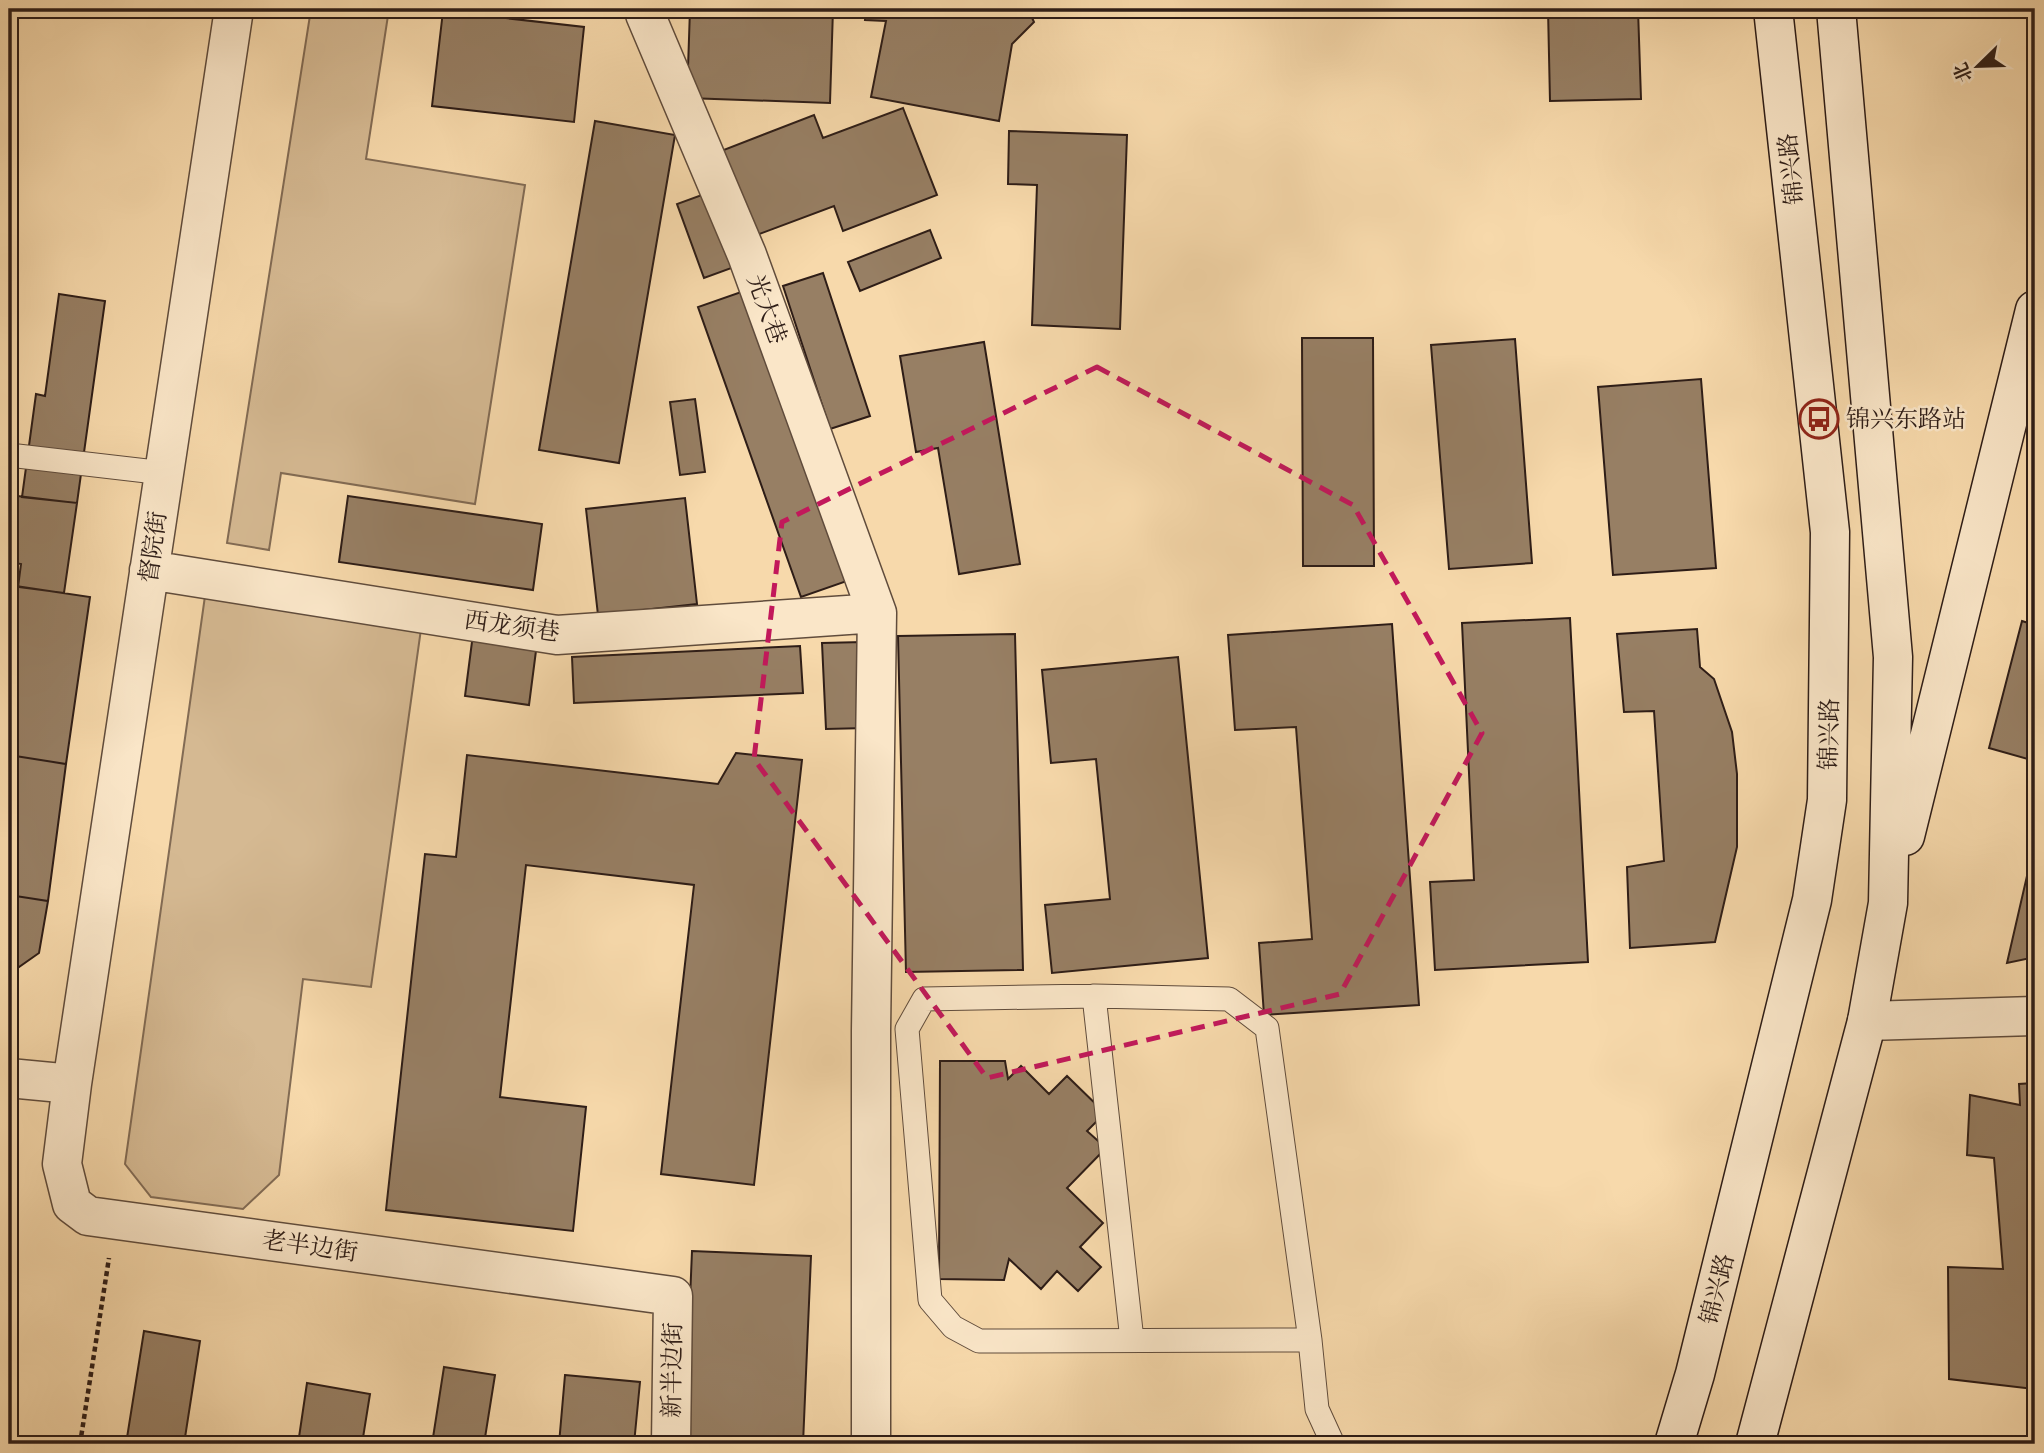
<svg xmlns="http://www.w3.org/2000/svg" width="2044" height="1453" font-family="'Gentium Book Plus','Noto Serif SC',serif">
<rect width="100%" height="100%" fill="#f7d9ab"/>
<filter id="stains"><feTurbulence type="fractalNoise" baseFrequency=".00286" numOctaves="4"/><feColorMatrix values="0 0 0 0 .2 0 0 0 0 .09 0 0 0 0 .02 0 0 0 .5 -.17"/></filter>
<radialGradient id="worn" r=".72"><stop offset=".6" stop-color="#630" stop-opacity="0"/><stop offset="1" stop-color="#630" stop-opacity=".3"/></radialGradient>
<path fill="#d5b992" stroke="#826b54" stroke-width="2" d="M 311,9 L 389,9 L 366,159 L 525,185 L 475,504 L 281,473 L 269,550 L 227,543 Z
M 205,596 L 421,629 L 371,987 L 303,979 L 279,1175 L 243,1209 L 151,1197 L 125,1164 Z"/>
<path fill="#977f64" stroke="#2e1d17" stroke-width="2" d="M 690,9 L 833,9 L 830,103 L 687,98 Z
M 866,9 L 1028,9 L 1034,22 L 1012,44 L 999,121 L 871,97 L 886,21 L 865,20 Z
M 1428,9 L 1467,9 L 1467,14 Z
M 1548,9 L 1638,9 L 1641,99 L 1550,101 Z
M 443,11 L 584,27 L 574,122 L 432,106 Z
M 903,108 L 937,195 L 843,231 L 834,206 L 754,236 L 721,151 L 814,115 L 823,138 Z
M 595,121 L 675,135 L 619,463 L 539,450 Z
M 1009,131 L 1127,135 L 1120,329 L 1032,325 L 1037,185 L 1008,184 Z
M 710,192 L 737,266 L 704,278 L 677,204 Z
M 930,230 L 941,258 L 860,291 L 848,262 Z
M 823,273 L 870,416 L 830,429 L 783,286 Z
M 744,291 L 847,581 L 801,597 L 698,307 Z
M 59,294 L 105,301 L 77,503 L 22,497 L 36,394 L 45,396 Z
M 1302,338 L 1373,338 L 1374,566 L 1303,566 Z
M 1515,339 L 1532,563 L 1449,569 L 1431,345 Z
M 984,342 L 1020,564 L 959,574 L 938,448 L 916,452 L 900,356 Z
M 1701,379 L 1716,568 L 1613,575 L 1598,387 Z
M 695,399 L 705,472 L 680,475 L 670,402 Z
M 9,495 L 77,503 L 64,593 L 18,587 L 21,564 L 9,562 Z
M 348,496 L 542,524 L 533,590 L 339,562 Z
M 685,498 L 697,604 L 598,615 L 586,509 Z
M 9,585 L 90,597 L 66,764 L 9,755 Z
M 1570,618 L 1588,962 L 1435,970 L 1430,882 L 1474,880 L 1462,623 Z
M 2022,621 L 2035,625 L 2035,761 L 1989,748 Z
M 1392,624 L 1419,1005 L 1264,1015 L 1259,943 L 1312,939 L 1296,727 L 1235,730 L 1228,635 Z
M 1697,629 L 1700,667 L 1714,679 L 1732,732 L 1737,774 L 1737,847 L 1715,942 L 1630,948 L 1627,867 L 1664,861 L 1654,711 L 1624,712 L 1617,634 Z
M 473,634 L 537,643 L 529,705 L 465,696 Z
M 1015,634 L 1023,970 L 906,972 L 898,636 Z
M 863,642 L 867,728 L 826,729 L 822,643 Z
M 800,646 L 803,693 L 574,703 L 572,657 Z
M 1178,657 L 1208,958 L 1052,973 L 1045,905 L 1110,899 L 1096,759 L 1051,763 L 1042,670 Z
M 736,753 L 802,760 L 754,1185 L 661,1174 L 694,885 L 526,865 L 500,1097 L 586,1107 L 573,1231 L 386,1210 L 425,854 L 456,857 L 467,755 L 718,784 Z
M 9,755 L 66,764 L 48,901 L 9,895 Z
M 2035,841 L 2035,957 L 2007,963 Z
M 9,895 L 48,901 L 39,953 L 9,974 Z
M 940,1061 L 1005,1061 L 1008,1079 L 1021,1066 L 1049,1094 L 1067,1076 L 1105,1113 L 1087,1131 L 1106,1148 L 1067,1188 L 1103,1223 L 1080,1247 L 1101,1267 L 1078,1291 L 1057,1271 L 1041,1289 L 1009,1259 L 1004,1280 L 939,1279 Z
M 2035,1083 L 2035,1389 L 1949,1379 L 1948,1267 L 2003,1269 L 1994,1158 L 1967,1155 L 1970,1095 L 2020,1105 L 2019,1084 Z
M 692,1251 L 811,1256 L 803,1444 L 684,1444 Z
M 144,1331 L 200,1341 L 184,1444 L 126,1444 Z
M 444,1367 L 495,1375 L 484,1444 L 432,1444 Z
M 565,1375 L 640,1382 L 634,1444 L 559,1444 Z
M 307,1383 L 370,1394 L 362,1444 L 298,1444 Z
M 971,1437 L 972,1444 L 886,1444 L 886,1442 Z"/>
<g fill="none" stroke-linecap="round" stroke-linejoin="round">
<g stroke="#604c3c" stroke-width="25">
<path id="service" d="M 9,455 L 164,473
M 1094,996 L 1132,1340
M 1310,1340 L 979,1341 L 953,1327 L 930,1300 L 907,1029 L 924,999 L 1094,996 L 1229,999 L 1267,1028 L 1310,1340 L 1317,1409 L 1333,1444"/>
</g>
<g stroke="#604c3c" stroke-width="41">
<path id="minor" d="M 234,9 L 72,1084 L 62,1164 L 72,1204 L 88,1216 L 673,1296 L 671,1444
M 645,9 L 645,14 L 747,255 L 877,613 L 871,1031 L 871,1444
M 149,570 L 557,635 L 877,613
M 1867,1021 L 2035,1016
M 9,1078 L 72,1084"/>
</g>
<g stroke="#2e1d17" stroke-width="41">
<path id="secondary" d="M 1905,836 L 2035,310
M 1674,1444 L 1695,1374 L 1812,900 L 1827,800 L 1830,532 L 1773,9
M 1755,1444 L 1867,1021 L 1888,903 L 1893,657 L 1836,9"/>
</g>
<path stroke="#2e1d17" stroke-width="4.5" stroke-dasharray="5 3.5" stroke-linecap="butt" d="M 80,1444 L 109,1258"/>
<use href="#service" stroke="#fae6c8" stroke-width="23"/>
<use href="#minor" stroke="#fae6c8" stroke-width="38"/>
<use href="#secondary" stroke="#fae6c8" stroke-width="38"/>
</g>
<path fill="none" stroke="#c2185b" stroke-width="5" stroke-dasharray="14 9" stroke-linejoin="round" d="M 1097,367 L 1353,505 L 1482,733 L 1340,994 L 987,1078 L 754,759 L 782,522 Z"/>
<defs>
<g id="bus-ring" transform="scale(2.0125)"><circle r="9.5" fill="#fae6c8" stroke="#8f2418" stroke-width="1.5"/><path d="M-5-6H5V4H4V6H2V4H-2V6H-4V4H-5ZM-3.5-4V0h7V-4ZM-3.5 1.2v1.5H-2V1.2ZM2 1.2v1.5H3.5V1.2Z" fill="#8f2418"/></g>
</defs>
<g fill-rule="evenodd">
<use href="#bus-ring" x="1819" y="419"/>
</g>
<g text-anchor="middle" stroke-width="5" stroke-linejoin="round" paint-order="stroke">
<g font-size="24" fill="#2e1d17" stroke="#fae6c8">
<text transform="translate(1791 169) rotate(-96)" y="8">锦兴路</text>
<text transform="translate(767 309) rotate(70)" y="8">光大巷</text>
<text transform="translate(153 547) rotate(-82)" y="8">督院街</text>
<text transform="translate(512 626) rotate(8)" y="8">西龙须巷</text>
<text transform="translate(1829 734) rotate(-89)" y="8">锦兴路</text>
<text transform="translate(310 1246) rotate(8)" y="8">老半边街</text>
<text transform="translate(1717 1289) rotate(-76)" y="8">锦兴路</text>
<text transform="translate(672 1370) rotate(-89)" y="8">新半边街</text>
</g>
<g font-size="24" fill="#2e1d17" stroke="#fae6c8" text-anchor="start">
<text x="1846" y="427">锦兴东路站</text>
</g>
</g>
<rect width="2044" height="1453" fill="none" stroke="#f7d9ab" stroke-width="35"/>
<rect x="10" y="10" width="2023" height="1432" fill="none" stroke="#2e1d17" stroke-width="3.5"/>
<rect x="18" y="18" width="2009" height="1418" fill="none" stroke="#2e1d17" stroke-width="2"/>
<g transform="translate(1978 66) rotate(247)" stroke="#fae6c8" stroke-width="5" paint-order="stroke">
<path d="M0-5L12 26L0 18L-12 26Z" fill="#2e1d17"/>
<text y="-10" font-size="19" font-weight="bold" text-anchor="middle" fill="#2e1d17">北</text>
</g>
<rect width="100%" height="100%" filter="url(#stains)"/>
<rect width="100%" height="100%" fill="url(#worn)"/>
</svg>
